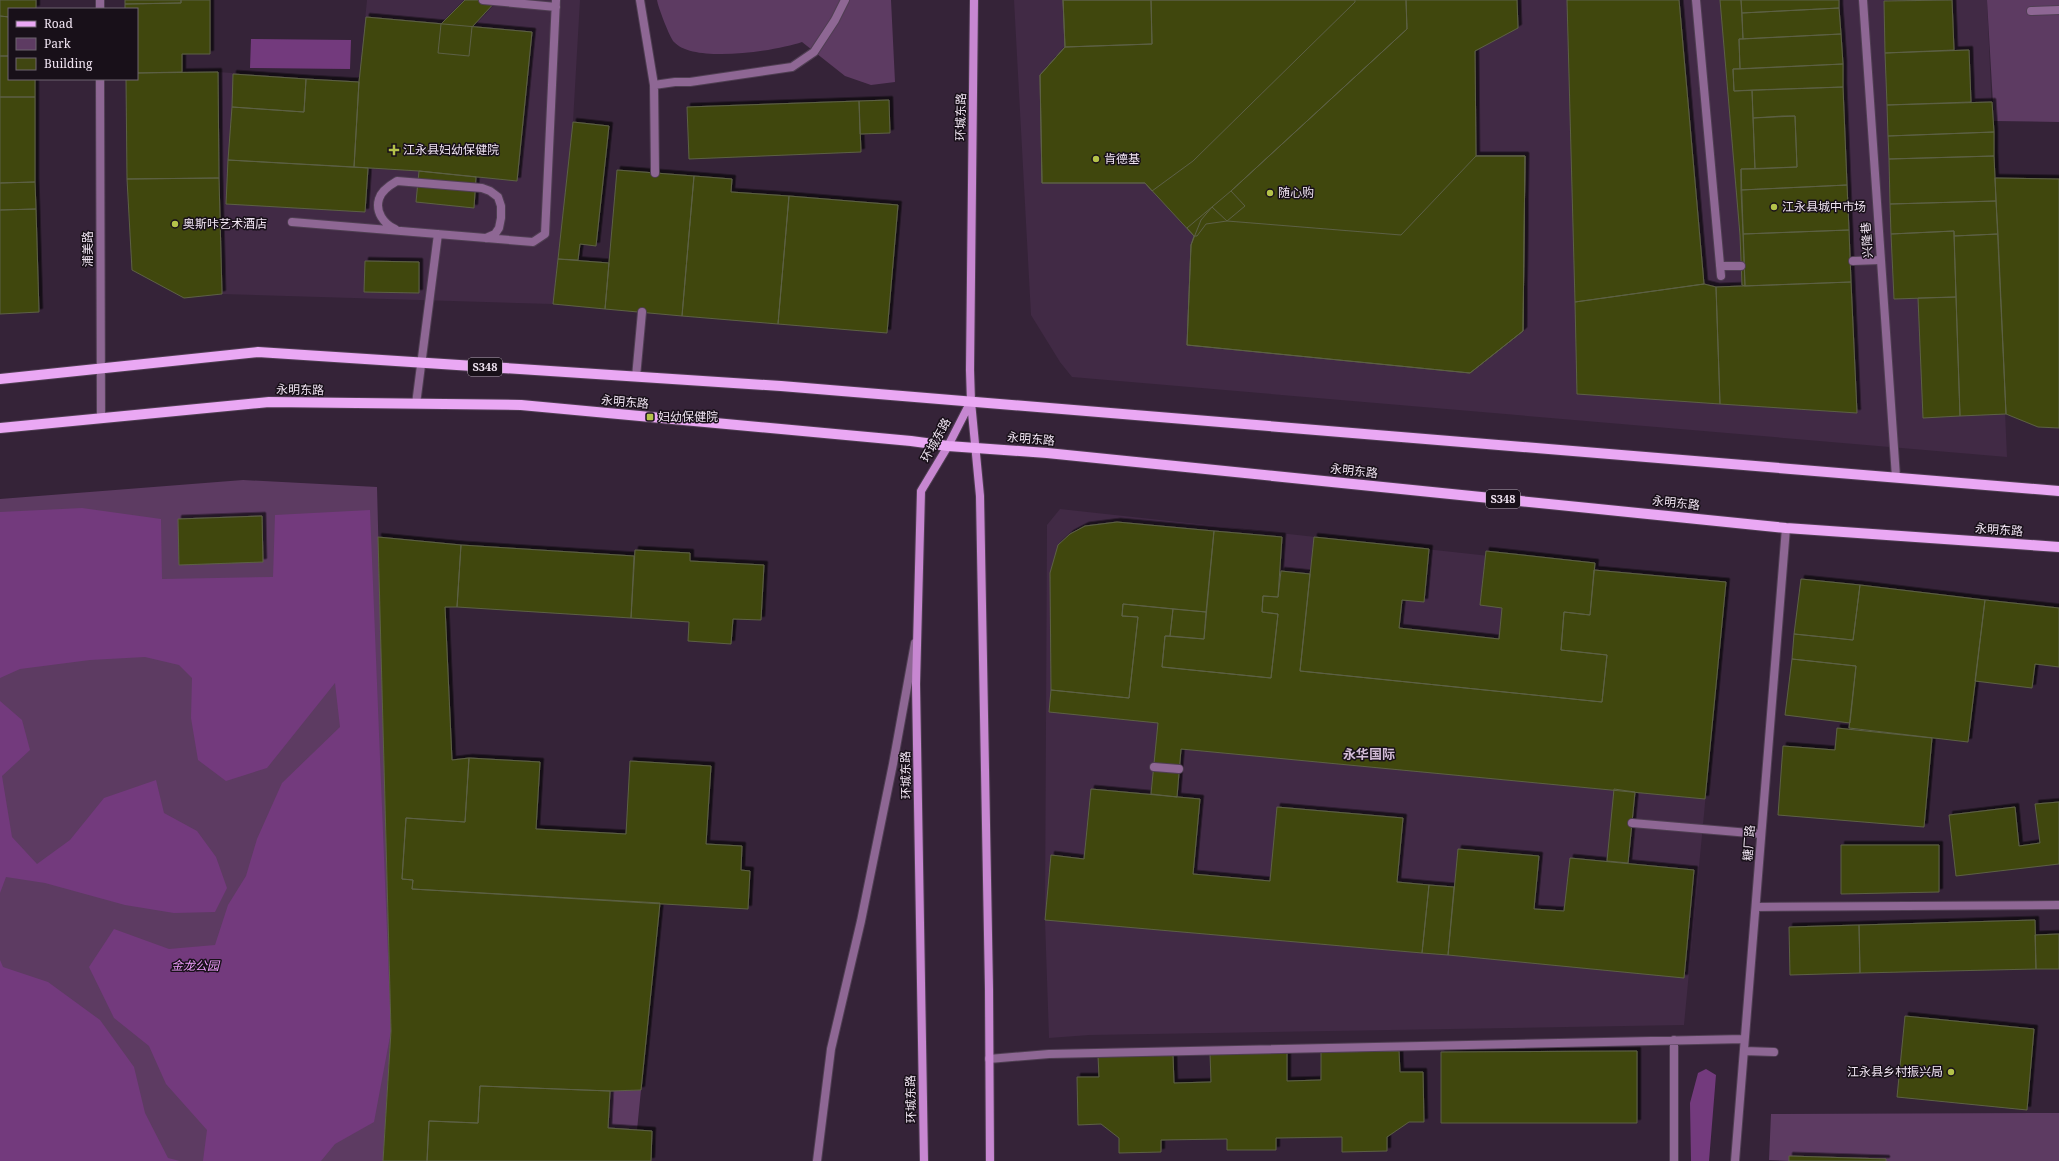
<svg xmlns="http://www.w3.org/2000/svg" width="2059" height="1161" font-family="'Noto Serif','Noto Sans SC',serif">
<defs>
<filter id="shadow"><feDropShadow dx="3.5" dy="-3.5" stdDeviation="0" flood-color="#0009"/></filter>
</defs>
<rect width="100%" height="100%" fill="#352338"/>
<path fill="#412a45" d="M 367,0 L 580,0 L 573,122 L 553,304 L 222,294 L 218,72 L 359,82 Z
M 1014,0 L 1987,0 L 2007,457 L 1072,377 L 1060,362 L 1031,315 Z
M 1060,509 L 1726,582 L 1684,1025 L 1089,1035 L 1049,1038 L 1045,920 L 1047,525 Z"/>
<path fill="#5d3b62" d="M 657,0 L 891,0 L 895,82 L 871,85 L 845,76 L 802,42 C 776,51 694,64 674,42 C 670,38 658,7 657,0 Z
M 1987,0 L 2059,0 L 2059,122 L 1994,121 Z
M 243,480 L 377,487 L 391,1031 L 383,1161 L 0,1161 L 0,499 Z
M 641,1090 L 637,1130 L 608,1128 L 610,1091 Z
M 2059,1113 L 2059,1161 L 1886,1161 L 1886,1159 L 1789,1156 L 1789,1161 L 1769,1160 L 1771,1114 Z"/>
<path fill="#733a7d" d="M 251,39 L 351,40 L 350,69 L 250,68 Z
M 82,508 L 161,519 L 162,579 L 273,577 L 275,515 L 370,510 L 391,1031 L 374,1122 L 335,1144 L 321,1161 L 203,1161 L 207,1130 L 166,1084 L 149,1046 L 114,1018 L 89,967 L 114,929 L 169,949 L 215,945 L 228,905 L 246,876 L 257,839 L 282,783 L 340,727 L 335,683 L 267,768 L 226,781 L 198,760 L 191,718 L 192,678 L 179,665 L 145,657 L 90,660 L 20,669 L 0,678 L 0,512 Z
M 0,701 L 22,720 L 30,750 L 2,776 L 12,837 L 37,864 L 70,840 L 104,798 L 156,780 L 164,813 L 197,831 L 216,857 L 227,888 L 215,912 L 174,913 L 125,905 L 45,883 L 6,877 L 0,893 Z
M 0,960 L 3,967 L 48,982 L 100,1020 L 134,1067 L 145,1113 L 168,1158 L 180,1161 L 0,1161 Z
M 1706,1069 L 1716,1075 L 1709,1161 L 1691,1161 L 1690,1103 L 1698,1073 Z"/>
<path fill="#404611" stroke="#5d6144" filter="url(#shadow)" d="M 0,0 L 36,0 L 36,9 L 9,9 L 9,17 L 0,16 Z
M 125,0 L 181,0 L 181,3 L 125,4 Z
M 181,0 L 210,0 L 210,54 L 182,54 L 182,72 L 137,73 L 137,9 L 125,9 L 125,4 L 181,3 Z
M 465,0 L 497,0 L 472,27 L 469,56 L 438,53 L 441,24 Z
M 1063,0 L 1355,0 L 1355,2 L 1193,161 L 1152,191 L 1145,183 L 1042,183 L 1040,75 L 1065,47 Z
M 1063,0 L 1151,0 L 1152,44 L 1065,47 Z
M 1151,0 L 1406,0 L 1407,29 L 1231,191 L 1245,206 L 1227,221 L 1206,224 L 1197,236 L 1194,236 L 1145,183 L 1042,183 L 1040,75 L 1065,47 L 1152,44 Z
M 1406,0 L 1517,0 L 1518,28 L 1475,51 L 1476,156 L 1525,156 L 1523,331 L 1470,373 L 1187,345 L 1191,245 L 1194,236 L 1187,228 L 1231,191 L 1407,29 Z
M 1567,0 L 1679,0 L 1704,284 L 1575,302 Z
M 1720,0 L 1741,0 L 1743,39 L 1739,39 L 1740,69 L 1733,69 L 1734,91 L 1752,90 L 1755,169 L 1741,169 L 1745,286 L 1742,285 L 1740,235 Z
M 1741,0 L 1839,0 L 1839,8 L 1742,13 Z
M 1952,0 L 1954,50 L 1885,53 L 1884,1 Z
M 1839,8 L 1841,34 L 1743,39 L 1742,13 Z
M 0,16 L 9,17 L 9,56 L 0,56 Z
M 366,17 L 532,32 L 517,181 L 419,171 L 354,167 L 359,82 Z
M 1841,34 L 1843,64 L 1740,69 L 1739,39 Z
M 1969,50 L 1971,102 L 1887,105 L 1885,53 Z
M 0,56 L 9,56 L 9,79 L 35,79 L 35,97 L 0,97 Z
M 1843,64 L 1843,87 L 1734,91 L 1733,69 Z
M 218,72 L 219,178 L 127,179 L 126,79 L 137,79 L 137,73 Z
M 233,74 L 306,79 L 304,112 L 232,107 Z
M 306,79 L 359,82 L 354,167 L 228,160 L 232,107 L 304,112 Z
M 1843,87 L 1847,185 L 1741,190 L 1741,169 L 1797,167 L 1795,116 L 1753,118 L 1752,90 Z
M 0,97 L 35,97 L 35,182 L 0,183 Z
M 889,100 L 890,133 L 860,134 L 859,101 Z
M 859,101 L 861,152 L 689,159 L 687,107 Z
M 1992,102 L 1994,132 L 1888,136 L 1887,105 Z
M 1783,116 L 1795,116 L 1797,167 L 1755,169 L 1753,118 Z
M 573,122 L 609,126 L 596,246 L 580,244 L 578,260 L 558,259 Z
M 1994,132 L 1994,156 L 1889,159 L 1888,136 Z
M 1476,156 L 1525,156 L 1523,331 L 1470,373 L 1187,345 L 1191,245 L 1201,220 L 1212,207 L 1227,221 L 1401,235 Z
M 1994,156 L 1996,201 L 1890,204 L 1889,159 Z
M 228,160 L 368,168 L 365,212 L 226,204 Z
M 617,170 L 694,176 L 682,316 L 605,309 Z
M 419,171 L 476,177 L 474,208 L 416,202 Z
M 694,176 L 732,179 L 731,192 L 789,196 L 778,324 L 682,316 Z
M 219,178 L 222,294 L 184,298 L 132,270 L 127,179 Z
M 1995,178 L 2059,179 L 2059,428 L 2038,427 L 2006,414 Z
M 35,182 L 36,209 L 0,210 L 0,183 Z
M 1847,185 L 1849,230 L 1743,234 L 1741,190 Z
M 789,196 L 898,205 L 887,333 L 778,324 Z
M 1996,201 L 1998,234 L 1954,236 L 1954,231 L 1891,234 L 1890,204 Z
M 36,209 L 39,312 L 0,314 L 0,210 Z
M 1849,230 L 1851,282 L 1745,286 L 1743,234 Z
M 1954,231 L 1956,297 L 1894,299 L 1891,234 Z
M 1998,234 L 2006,414 L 1960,416 L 1954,236 Z
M 558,259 L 609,263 L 605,309 L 553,304 Z
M 365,261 L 419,262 L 419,293 L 364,292 Z
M 1851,282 L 1857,413 L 1720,404 L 1716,287 Z
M 1704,284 L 1716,287 L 1720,404 L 1577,394 L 1575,302 Z
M 1956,297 L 1960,416 L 1923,418 L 1918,298 Z
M 262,516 L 263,562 L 179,565 L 178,519 Z
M 1117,522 L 1214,531 L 1206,612 L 1123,604 L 1122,616 L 1138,617 L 1129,698 L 1051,690 L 1050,573 L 1058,545 L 1070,534 L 1085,526 Z
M 1214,531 L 1282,537 L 1278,597 L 1263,596 L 1262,612 L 1278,614 L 1271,678 L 1162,667 L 1165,636 L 1204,639 Z
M 378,537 L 461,545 L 457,607 L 445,607 L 452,760 L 469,758 L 465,822 L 406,818 L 402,879 L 413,880 L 412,889 L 660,903 L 641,1090 L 610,1091 L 480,1086 L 478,1123 L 429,1121 L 427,1161 L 383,1161 L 391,1031 Z
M 1314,537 L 1429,549 L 1424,602 L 1402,600 L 1399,628 L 1499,639 L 1502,608 L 1480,605 L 1486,551 L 1595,563 L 1590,615 L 1564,612 L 1561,650 L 1607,655 L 1602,702 L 1300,671 Z
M 461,545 L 634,556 L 631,618 L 457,607 Z
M 635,550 L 690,553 L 690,561 L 764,565 L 761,620 L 733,619 L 731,644 L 688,641 L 689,622 L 631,618 Z
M 1594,570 L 1726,582 L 1705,799 L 1181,749 L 1177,797 L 1151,794 L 1158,723 L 1049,712 L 1051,690 L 1129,698 L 1138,617 L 1122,616 L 1123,604 L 1173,609 L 1170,636 L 1165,636 L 1162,667 L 1271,678 L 1278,614 L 1262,612 L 1263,596 L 1278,597 L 1281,571 L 1310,574 L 1300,671 L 1602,702 L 1607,655 L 1561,650 L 1564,612 L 1590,615 Z
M 1801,579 L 1860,585 L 1853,640 L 1794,634 Z
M 1860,585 L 1985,600 L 1968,742 L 1849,728 L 1856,666 L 1792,659 L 1794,634 L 1853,640 Z
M 1985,600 L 2059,608 L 2059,667 L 2035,664 L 2032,688 L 1975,681 Z
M 1173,609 L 1206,612 L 1204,639 L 1170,636 Z
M 1792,659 L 1856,666 L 1850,723 L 1785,715 Z
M 1837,728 L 1932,738 L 1924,827 L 1778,815 L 1783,746 L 1835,750 Z
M 469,758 L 540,762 L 536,829 L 626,834 L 630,761 L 711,766 L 706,844 L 742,846 L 741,870 L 750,871 L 748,909 L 412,889 L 413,880 L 402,879 L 406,818 L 465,822 Z
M 1091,789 L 1200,799 L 1193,874 L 1270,881 L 1277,807 L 1403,818 L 1397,882 L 1429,885 L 1422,953 L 1045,920 L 1051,855 L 1084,859 Z
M 1614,789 L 1635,792 L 1628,863 L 1607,861 Z
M 2059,802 L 2059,864 L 1956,876 L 1949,815 L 2015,807 L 2019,846 L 2040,843 L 2035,804 Z
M 1841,845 L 1939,845 L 1939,892 L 1841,894 Z
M 1458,849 L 1539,856 L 1534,909 L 1564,911 L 1570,858 L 1694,870 L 1684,978 L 1448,955 Z
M 1429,885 L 1454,887 L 1448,955 L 1422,953 Z
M 2035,920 L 2036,969 L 1860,973 L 1859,925 Z
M 1859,925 L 1860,973 L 1790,975 L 1789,927 Z
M 2059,934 L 2059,969 L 2036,969 L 2035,935 Z
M 1905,1016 L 2034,1029 L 2027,1110 L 1897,1097 Z
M 1287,1051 L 1287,1081 L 1321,1080 L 1321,1052 L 1399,1051 L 1400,1072 L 1423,1072 L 1424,1122 L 1409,1122 L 1387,1137 L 1387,1151 L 1342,1152 L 1342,1137 L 1276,1138 L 1276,1150 L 1227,1150 L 1227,1139 L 1161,1140 L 1161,1152 L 1119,1153 L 1119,1138 L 1101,1124 L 1078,1125 L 1077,1077 L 1099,1077 L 1098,1056 L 1173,1055 L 1174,1083 L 1211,1082 L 1210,1053 Z
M 1637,1051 L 1637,1123 L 1441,1123 L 1441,1052 Z
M 480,1086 L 610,1091 L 608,1128 L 652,1131 L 651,1161 L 427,1161 L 429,1121 L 478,1123 Z
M 1789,1156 L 1886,1159 L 1886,1161 L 1789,1161 Z"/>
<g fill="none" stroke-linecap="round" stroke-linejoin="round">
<g stroke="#4f3e52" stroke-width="10">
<path id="lane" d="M 483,0 L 556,7
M 640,0 L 654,85 L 655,173
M 1696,0 L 1721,276
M 2031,11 L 2059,10
M 654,85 L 675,82 L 690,82 L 792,67 L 814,52 L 835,20 L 845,0
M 292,222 L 533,242 L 545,234 L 556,0
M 395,229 C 384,224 375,212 379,199 C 381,191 390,185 397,181 L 482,188 L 490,191 L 498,197 L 501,206 L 501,218 L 499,228 L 495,234 L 486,238
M 1853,261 L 1880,260
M 1720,266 L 1741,266
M 636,377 L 642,312
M 416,404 L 438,234
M 1632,823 L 1761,834
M 1756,907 L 2059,905
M 1744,1051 L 1774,1052
M 989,1059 L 1049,1054 L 1744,1039
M 817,1161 L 831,1049 L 861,921 L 893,764 L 915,643
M 1674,1161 L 1674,1040
M 1735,1161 L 1786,528"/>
</g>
<g stroke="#4f3e52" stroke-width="10">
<path id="street" d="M 1863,0 L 1896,477
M 100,9 L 100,0
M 100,79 L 101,418
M 1154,767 L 1179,769"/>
</g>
<g stroke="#4f3e52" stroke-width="10">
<path id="secondary" d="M 974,0 L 970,370 L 971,402 L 980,496 L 989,989 L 990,1161
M 924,1161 L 916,684 L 921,491 L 948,446 L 970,403"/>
</g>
<g stroke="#4f3e52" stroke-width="12">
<path id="primary" d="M 0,379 L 258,352 L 781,386 L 2059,491
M 0,428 L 269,402 L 521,405 L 911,441 L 948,446 L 1047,453 L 1786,528 L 2059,547"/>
</g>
<use href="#lane" stroke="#8e6794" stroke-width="8"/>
<use href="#street" stroke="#8e6794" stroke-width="8"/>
<use href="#secondary" stroke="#c787d1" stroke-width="8"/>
<use href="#primary" stroke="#eaa8f4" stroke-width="10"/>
</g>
<g fill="#b4c24a" stroke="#181019" stroke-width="1.5">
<path d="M392 144h4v4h4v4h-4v4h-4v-4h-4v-4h4z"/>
<circle cx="1096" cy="159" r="4"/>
<circle cx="1270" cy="193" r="4"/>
<circle cx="1774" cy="207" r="4"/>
<circle cx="175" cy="224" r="4"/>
<rect x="646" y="413" width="8" height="8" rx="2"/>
<circle cx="1951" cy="1072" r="4"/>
</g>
<g text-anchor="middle" stroke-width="3" stroke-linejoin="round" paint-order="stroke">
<g fill="#181019" stroke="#afa4b1" stroke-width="1">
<rect x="468" y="358" width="34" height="18" rx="3"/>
<rect x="1486" y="490" width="34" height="18" rx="3"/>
</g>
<g font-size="11" font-weight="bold" fill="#f0e4f2">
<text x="485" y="371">S348</text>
<text x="1503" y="503">S348</text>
</g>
<g font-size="12" fill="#f0e4f2" stroke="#181019">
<text transform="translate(961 117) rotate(-89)" y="4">环城东路</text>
<text transform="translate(1867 240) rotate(-94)" y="4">兴隆巷</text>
<text transform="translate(88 249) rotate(-90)" y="4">浦美路</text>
<text transform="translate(300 390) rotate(1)" y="4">永明东路</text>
<text transform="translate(625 402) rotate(5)" y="4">永明东路</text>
<text transform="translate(1031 439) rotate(5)" y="4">永明东路</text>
<text transform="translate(936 440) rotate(-61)" y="4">环城东路</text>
<text transform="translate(1354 471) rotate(6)" y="4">永明东路</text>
<text transform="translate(1676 503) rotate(6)" y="4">永明东路</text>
<text transform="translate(1999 530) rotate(4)" y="4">永明东路</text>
<text transform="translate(906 775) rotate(-91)" y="4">环城东路</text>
<text transform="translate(1749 843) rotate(-86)" y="4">糖厂路</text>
<text transform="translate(911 1099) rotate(-91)" y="4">环城东路</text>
</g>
<g font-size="12" fill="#f0e4f2" stroke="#181019" text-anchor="start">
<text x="403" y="154">江永县妇幼保健院</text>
<text x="1104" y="163">肯德基</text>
<text x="1278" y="197">随心购</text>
<text x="1782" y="211">江永县城中市场</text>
<text x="183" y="228">奥斯咔艺术酒店</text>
<text x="658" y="421">妇幼保健院</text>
<text x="1943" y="1076" text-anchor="end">江永县乡村振兴局</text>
</g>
<g font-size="12" font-style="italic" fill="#ee9dfb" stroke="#181019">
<text x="195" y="970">金龙公园</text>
</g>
<g font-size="13" font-weight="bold" fill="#d2bbd6" stroke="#181019">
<text x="1369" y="759">永华国际</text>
</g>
</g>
<rect x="8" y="8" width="130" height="72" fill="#181019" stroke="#6e6570"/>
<rect x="16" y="21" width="20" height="6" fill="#eaa8f4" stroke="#6e6570"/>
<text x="44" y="28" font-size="12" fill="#f0e4f2">Road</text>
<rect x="16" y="38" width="20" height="12" fill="#5d3b62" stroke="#6e6570"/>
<text x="44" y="48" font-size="12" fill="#f0e4f2">Park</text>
<rect x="16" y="58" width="20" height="12" fill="#404611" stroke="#6e6570"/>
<text x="44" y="68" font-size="12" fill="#f0e4f2">Building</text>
</svg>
